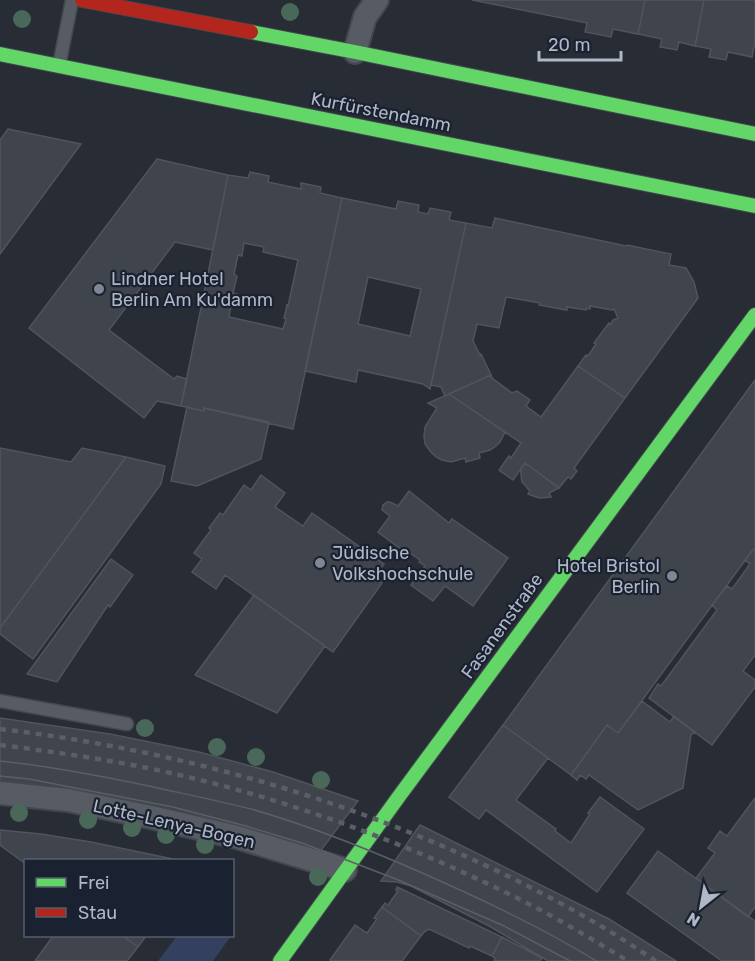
<svg xmlns="http://www.w3.org/2000/svg" width="755" height="961" font-family="Rubik,sans-serif">
<rect width="100%" height="100%" fill="#272c35"/>
<path fill="#34415e" d="M 177,936 L 231,936 L 213,961 L 158,961 Z"/>
<path fill="#40444c" stroke="#4f545d" stroke-width="1.5" fill-rule="evenodd" d="M 472,0 L 645,0 L 638,34 L 613,29 L 611,37 L 585,32 L 587,23 Z
M 645,0 L 704,0 L 695,46 L 679,42 L 677,50 L 660,47 L 662,39 L 638,34 Z
M 704,0 L 755,0 L 755,41 L 752,57 L 728,52 L 726,60 L 709,57 L 711,49 L 695,46 Z
M 8,129 L 81,144 L 0,254 L 0,140 Z
M 157,159 L 228,175 L 213,250 L 175,242 L 109,330 L 174,379 L 177,376 L 187,379 L 181,406 L 157,401 L 144,418 L 29,328 Z
M 250,172 L 269,176 L 268,182 L 282,185 L 301,189 L 301,183 L 321,187 L 320,193 L 342,198 L 293,429 L 204,408 L 204,411 L 181,406 L 228,175 L 248,178 ZM 244,243 L 264,247 L 263,252 L 298,260 L 288,306 L 287,305 L 284,318 L 286,319 L 283,329 L 229,317 L 231,306 L 234,306 L 237,294 L 233,293 L 237,276 L 234,274 L 238,255 L 242,256 Z
M 342,198 L 396,209 L 398,201 L 419,205 L 418,212 L 428,214 L 430,208 L 451,212 L 449,220 L 466,223 L 430,389 L 423,384 L 358,370 L 356,382 L 305,371 ZM 368,277 L 421,289 L 410,336 L 358,324 Z
M 495,218 L 626,246 L 627,245 L 671,254 L 669,265 L 686,268 L 694,282 L 698,298 L 625,398 L 578,366 L 586,355 L 588,356 L 596,344 L 594,343 L 609,323 L 611,324 L 613,320 L 618,318 L 614,309 L 612,310 L 590,306 L 590,309 L 587,308 L 586,310 L 567,307 L 567,310 L 539,305 L 540,303 L 506,297 L 499,328 L 477,324 L 473,341 L 480,355 L 481,354 L 491,375 L 445,396 L 441,387 L 431,385 L 466,223 L 492,228 Z
M 578,366 L 625,398 L 574,468 L 577,471 L 571,479 L 568,477 L 559,488 L 525,463 L 513,480 L 499,470 L 509,456 L 511,458 L 521,443 L 449,394 L 491,375 L 492,378 L 512,393 L 517,391 L 530,400 L 526,406 L 541,417 Z
M 755,380 L 755,547 L 618,733 L 607,725 L 571,775 L 503,725 Z
M 449,394 L 505,432 L 500,442 L 496,446 L 490,450 L 479,453 L 480,458 L 466,462 L 465,458 L 451,462 L 442,460 L 436,457 L 430,451 L 425,444 L 424,436 L 425,427 L 437,408 L 428,403 Z
M 187,407 L 204,411 L 204,408 L 269,422 L 261,459 L 197,486 L 171,481 Z
M 0,448 L 71,462 L 82,448 L 126,457 L 0,628 Z
M 126,457 L 165,466 L 161,484 L 33,659 L 0,634 L 0,628 Z
M 525,463 L 559,488 L 549,493 L 551,497 L 539,498 L 528,494 L 530,491 L 522,482 L 521,475 L 521,469 Z
M 261,475 L 285,493 L 275,507 L 303,526 L 312,513 L 384,564 L 374,578 L 382,583 L 333,652 L 225,575 L 216,589 L 192,572 L 202,559 L 194,553 L 211,530 L 209,528 L 220,513 L 223,515 L 244,485 L 251,490 Z
M 409,491 L 449,523 L 452,519 L 508,558 L 473,606 L 445,586 L 433,601 L 411,585 L 425,566 L 419,562 L 420,560 L 407,551 L 406,553 L 378,532 L 390,516 L 382,510 L 383,505 L 387,502 L 390,502 L 398,506 Z
M 755,547 L 755,655 L 743,671 L 755,680 L 755,687 L 712,745 L 649,698 L 658,684 L 661,686 L 717,610 L 712,605 L 727,586 L 732,589 L 750,564 L 745,560 Z
M 111,559 L 133,575 L 110,607 L 108,605 L 57,682 L 27,674 Z
M 254,595 L 325,646 L 277,713 L 195,675 Z
M 642,701 L 670,722 L 674,716 L 695,732 L 691,735 L 683,788 L 638,810 L 589,775 L 586,779 L 580,775 L 577,780 L 571,775 L 607,725 L 618,733 Z
M 0,718 L 110,734 L 199,752 L 273,772 L 358,801 L 316,857 L 0,786 Z
M 503,725 L 548,758 L 516,800 L 556,829 L 555,831 L 571,843 L 590,814 L 588,813 L 600,797 L 644,829 L 597,892 L 486,810 L 479,819 L 449,797 Z
M 755,798 L 755,907 L 748,917 L 696,878 L 715,853 L 708,848 L 720,831 L 727,836 Z
M 420,825 L 609,919 L 676,961 L 548,961 L 491,927 L 411,886 L 397,882 L 381,881 Z
M 0,830 L 41,834 L 91,842 L 178,860 L 26,860 L 26,864 L 0,845 Z
M 658,851 L 755,921 L 755,961 L 722,961 L 627,893 Z
M 397,887 L 502,937 L 492,956 L 470,946 L 469,948 L 429,929 L 424,932 L 421,936 L 382,907 L 385,903 L 388,905 L 398,891 L 396,890 Z
M 382,907 L 421,936 L 402,961 L 332,961 L 330,960 L 355,925 L 367,933 L 377,919 L 374,918 Z
M 53,936 L 123,936 L 138,947 L 127,961 L 35,961 Z
M 123,936 L 146,936 L 138,947 Z
M 502,937 L 542,958 L 540,961 L 494,961 L 495,958 L 492,956 Z"/>
<g fill="none" stroke-linecap="round" stroke-linejoin="round">
<g stroke="#43474e" stroke-width="15">
<path id="lane" d="M 59,66 L 72,0
M 0,701 L 127,724"/>
</g>
<g stroke="#43474e" stroke-width="26">
<path id="street" d="M 355,52 L 365,17 L 377,0
M 0,793 L 68,800 L 151,817 L 237,837 L 345,870"/>
</g>
<g stroke="#43474e" stroke-width="16">
<path id="fast" d="M 251,32 L 355,52 L 755,134
M 0,54 L 755,206
M 280,961 L 400,795 L 755,315"/>
</g>
<g stroke="#43474e" stroke-width="16">
<path id="jam" d="M 82,0 L 251,32"/>
</g>
<use href="#lane" stroke="#575b63" stroke-width="12"/>
<use href="#street" stroke="#575b63" stroke-width="22"/>
<use href="#fast" stroke="#63d668" stroke-width="14"/>
<use href="#jam" stroke="#b3261e" stroke-width="14"/>
<path stroke="#5b5e66" stroke-width="1.5" d="M 0,761 C 48,766 96,775 144,785 C 180,793 215,800 251,809 C 318,828 383,855 447,884 C 498,907 548,931 596,961
M 0,776 L 29,779 L 173,807 L 246,826 L 302,843 L 396,879 L 502,925 L 570,961"/>
<path stroke="#5b5e66" stroke-width="4.5" stroke-dasharray="6 6" stroke-linecap="butt" d="M 0,729 C 210,754 416,818 599,925 C 618,936 637,949 656,961
M 0,745 C 63,753 126,762 188,777 C 300,804 410,845 513,896 C 552,915 590,938 628,961"/>
</g>
<g fill="#4a6859">
<circle cx="290" cy="12" r="9"/>
<circle cx="22" cy="19" r="9"/>
<circle cx="145" cy="728" r="9"/>
<circle cx="217" cy="747" r="9"/>
<circle cx="256" cy="757" r="9"/>
<circle cx="321" cy="780" r="9"/>
<circle cx="19" cy="813" r="9"/>
<circle cx="88" cy="820" r="9"/>
<circle cx="132" cy="828" r="9"/>
<circle cx="166" cy="835" r="9"/>
<circle cx="205" cy="845" r="9"/>
<circle cx="318" cy="877" r="9"/>
</g>
<g fill="#808694" stroke="#1a2130" stroke-width="2">
<circle cx="99" cy="289" r="6"/>
<circle cx="320" cy="563" r="6"/>
<circle cx="672" cy="576" r="6"/>
</g>
<g text-anchor="middle" stroke-width="4.5" stroke-linejoin="round" paint-order="stroke">
<g font-size="18" fill="#b0b7c7" stroke="#1a2130">
<text transform="translate(381 112) rotate(11)" y="6">Kurfürstendamm</text>
<text transform="translate(502 626) rotate(-54)" y="6">Fasanenstraße</text>
<text transform="translate(174 824) rotate(13)" y="6">Lotte-Lenya-Bogen</text>
</g>
<g font-size="18" fill="#b0b7c7" stroke="#1a2130" text-anchor="start">
<text x="111" y="285">Lindner Hotel<tspan x="111" dy="21">Berlin Am Ku'damm</tspan></text>
<text x="332" y="559">Jüdische<tspan x="332" dy="21">Volkshochschule</tspan></text>
<text x="660" y="572" text-anchor="end">Hotel Bristol<tspan x="660" dy="21">Berlin</tspan></text>
</g>
</g>
<rect x="24" y="859" width="210" height="78" fill="#1a2130" stroke="#565d6c" stroke-width="1.5"/>
<rect x="36" y="878" width="30" height="9" fill="#63d668" stroke="#565d6c" stroke-width="1.5"/>
<text x="78" y="889" font-size="18" fill="#b0b7c7">Frei</text>
<rect x="36" y="908" width="30" height="9" fill="#b3261e" stroke="#565d6c" stroke-width="1.5"/>
<text x="78" y="919" font-size="18" fill="#b0b7c7">Stau</text>
<g transform="translate(701 907) rotate(211)" stroke="#1a2130" stroke-width="4.5" paint-order="stroke">
<path d="M0-4.5L10 22L0 15L-10 22Z" fill="#b0b7c7"/>
<text y="-9" font-size="16" font-weight="bold" text-anchor="middle" fill="#b0b7c7">N</text>
</g>
<path d="M539 51v9h82v-9" fill="none" stroke="#b0b7c7" stroke-width="3"/>
<text x="548" y="51" font-size="18" fill="#b0b7c7" stroke="#1a2130" stroke-width="4.5" paint-order="stroke">20 m</text>
</svg>
